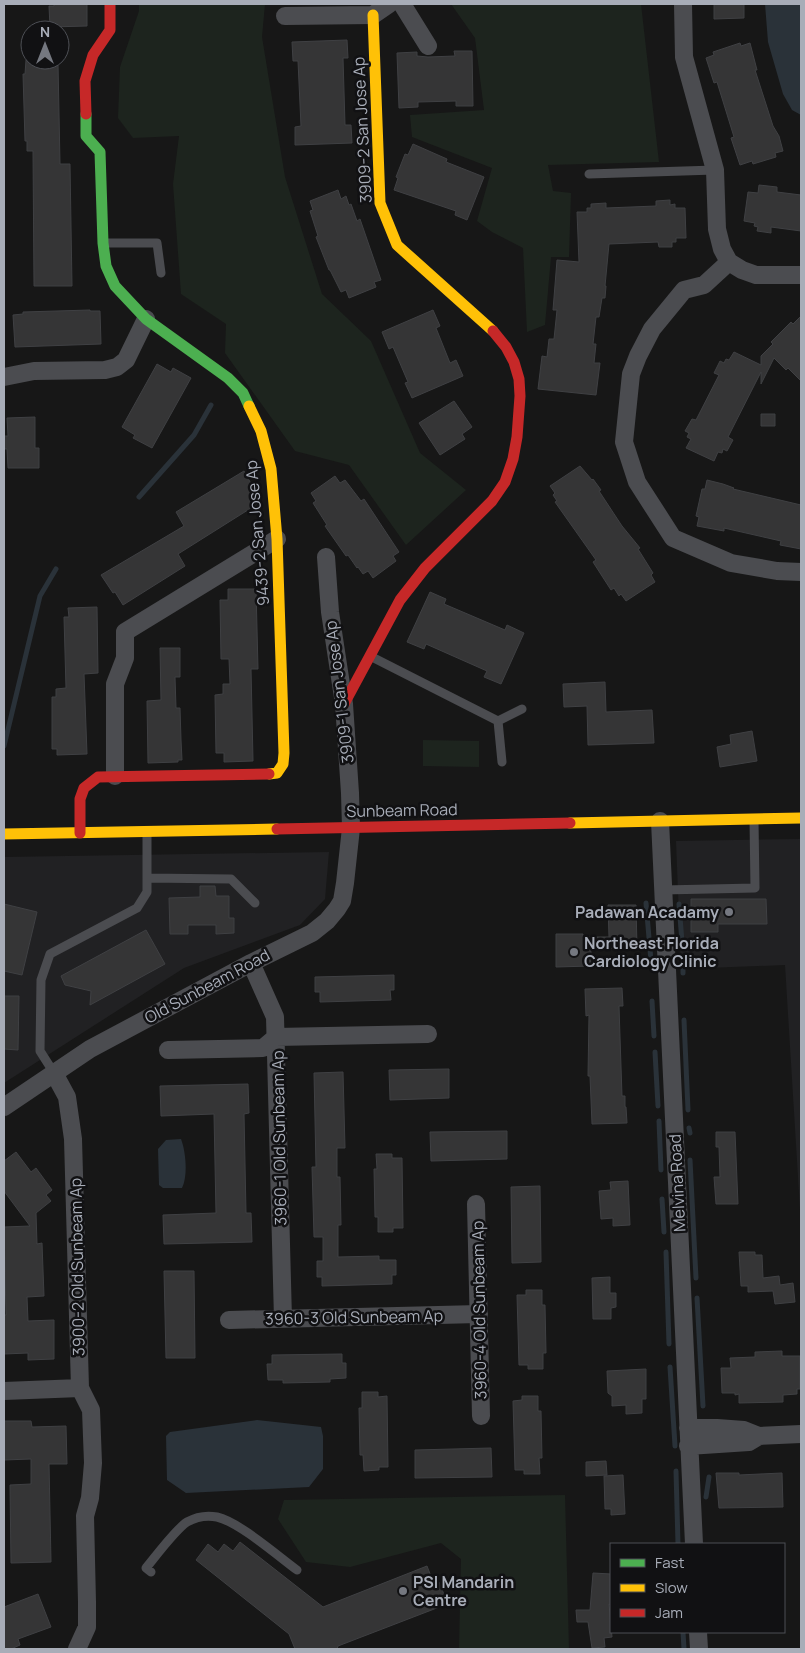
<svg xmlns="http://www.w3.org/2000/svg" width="805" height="1653" font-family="Manrope,sans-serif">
<rect width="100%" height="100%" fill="#171717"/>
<path fill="#212123" d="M 801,839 L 801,1226 L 785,965 L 681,969 L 676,841 Z
M 329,852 L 325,899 L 300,925 L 184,968 L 4,1083 L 4,857 Z"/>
<path fill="#1d241e" d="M 139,4 L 265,4 L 262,37 L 285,177 L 322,294 L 371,341 L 420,453 L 466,490 L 406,545 L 349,465 L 295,451 L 225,353 L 226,324 L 181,294 L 173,184 L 179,136 L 133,138 L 118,118 L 120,67 L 139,11 Z
M 451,4 L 641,4 L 659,162 L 548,165 L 553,191 L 571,193 L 569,257 L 551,257 L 545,325 L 527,332 L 523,248 L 492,232 L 477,221 L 492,168 L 412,137 L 410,115 L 484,110 L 475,38 Z
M 423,740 L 479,741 L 479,767 L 423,766 Z
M 565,1495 L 569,1649 L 459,1649 L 461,1559 L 441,1543 L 350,1567 L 306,1562 L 278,1519 L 284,1500 Z"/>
<path fill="#2a3239" d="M 765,4 L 801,4 L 801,115 L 792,110 L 783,94 L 768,42 Z
M 181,1139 C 186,1152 188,1176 182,1188 L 163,1188 L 159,1185 L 158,1149 L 166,1140 Z
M 257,1420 L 321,1427 L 323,1436 L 323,1469 L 309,1487 L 186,1493 L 167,1480 L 166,1436 L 170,1432 Z"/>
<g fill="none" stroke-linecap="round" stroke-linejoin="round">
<path stroke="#2a3239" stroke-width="5" d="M 139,497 L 194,435 L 211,405
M 4,746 L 40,596 L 56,569
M 646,903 L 651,961
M 679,904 L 682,942
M 683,963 L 683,973
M 652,1001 L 654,1036
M 684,1020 L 688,1110
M 655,1052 L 658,1106
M 659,1121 L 661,1170
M 689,1128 L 690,1133
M 690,1160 L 696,1278
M 662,1199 L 664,1232
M 666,1252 L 669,1344
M 697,1298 L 703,1406
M 670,1367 L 675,1446
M 676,1471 L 678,1544
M 706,1497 L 709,1477
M 683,1632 L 684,1649"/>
</g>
<path fill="#353536" stroke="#3f4043" d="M 54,4 L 87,4 L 87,26 L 50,27 L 49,6 L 54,6 Z
M 714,4 L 744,4 L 744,18 L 714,19 Z
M 347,40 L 348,58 L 343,58 L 345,125 L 351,125 L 352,143 L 295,145 L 295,127 L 301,126 L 298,61 L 293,61 L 292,42 Z
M 740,43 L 741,46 L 750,43 L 757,70 L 755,70 L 773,126 L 779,136 L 783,151 L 775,153 L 776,157 L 753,164 L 752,161 L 740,165 L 731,138 L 734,137 L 717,82 L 714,83 L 706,58 L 714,55 L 713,52 Z
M 454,51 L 472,51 L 473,106 L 456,106 L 456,101 L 418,102 L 418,107 L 399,108 L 397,53 L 417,52 L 417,56 L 428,57 L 455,56 Z
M 26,60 L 56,60 L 56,64 L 58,64 L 60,164 L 70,164 L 72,286 L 34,286 L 33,151 L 27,151 L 27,141 L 25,141 L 23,74 L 25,74 Z
M 413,144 L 447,159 L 446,162 L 484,177 L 467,220 L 455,215 L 456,211 L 394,190 L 398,178 L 396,177 L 405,154 L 408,155 Z
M 759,185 L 777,187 L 777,192 L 801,195 L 801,231 L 771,227 L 771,233 L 757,231 L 758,227 L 754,226 L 755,223 L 744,221 L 748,192 L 758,193 Z
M 338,190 L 341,199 L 346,196 L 349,205 L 351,204 L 357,221 L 360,219 L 381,280 L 374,282 L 376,287 L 349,298 L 346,290 L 341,292 L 330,270 L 329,270 L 316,237 L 318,236 L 310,211 L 313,210 L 310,201 Z
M 670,200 L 670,205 L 675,204 L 675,208 L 685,208 L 686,238 L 676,238 L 676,242 L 672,242 L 672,247 L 659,247 L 658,242 L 609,244 L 605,286 L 606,286 L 605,298 L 602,298 L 599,317 L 596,317 L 593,344 L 596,344 L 594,363 L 600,363 L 596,395 L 538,389 L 542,356 L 547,357 L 549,339 L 554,339 L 557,310 L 553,310 L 557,260 L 579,262 L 577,212 L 587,212 L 587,208 L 591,208 L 591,204 L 606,203 L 606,208 L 656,206 L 656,201 Z
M 90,310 L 90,311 L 100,311 L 101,344 L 15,347 L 13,315 L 23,314 L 23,312 Z
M 433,310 L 440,326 L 436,328 L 450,363 L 456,360 L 463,376 L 412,398 L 405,383 L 408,382 L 393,347 L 389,349 L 382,332 Z
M 801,316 L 801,381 L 788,368 L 786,370 L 774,358 L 761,384 L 761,372 L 728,437 L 733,440 L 727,451 L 723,449 L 722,453 L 718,452 L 714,461 L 686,448 L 691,439 L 687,437 L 689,433 L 685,431 L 692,419 L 696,420 L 719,375 L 714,373 L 720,361 L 724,363 L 726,359 L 729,360 L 734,352 L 761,365 L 761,356 L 773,344 L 771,342 L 791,322 L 793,324 Z
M 157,364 L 171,372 L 173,368 L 191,378 L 152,448 L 133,438 L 135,435 L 122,427 Z
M 454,401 L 472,427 L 462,434 L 465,439 L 440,455 L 419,423 Z
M 761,414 L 775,414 L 775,426 L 761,426 Z
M 35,417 L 35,448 L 39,448 L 39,468 L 8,468 L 7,449 L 4,449 L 4,436 L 8,436 L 7,418 Z
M 580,466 L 592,480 L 593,479 L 601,490 L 599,491 L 622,526 L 640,548 L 638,549 L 653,573 L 651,575 L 655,582 L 626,601 L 621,594 L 619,596 L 614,588 L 611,590 L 593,562 L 596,560 L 555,502 L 557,501 L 553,495 L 555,493 L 550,486 Z
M 244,471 L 254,489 L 252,490 L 259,503 L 178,554 L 185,566 L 123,605 L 115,592 L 113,593 L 101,575 L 184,526 L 176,512 Z
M 335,476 L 340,483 L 345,480 L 361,501 L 364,499 L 399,552 L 393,556 L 396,561 L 373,578 L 368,571 L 363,574 L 358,567 L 357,568 L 348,555 L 346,556 L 325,526 L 327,525 L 313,503 L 316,501 L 311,493 Z
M 707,480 L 723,484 L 734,488 L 733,489 L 801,505 L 801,549 L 780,545 L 781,541 L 724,528 L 724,531 L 697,526 L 699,517 L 696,516 L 702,489 L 705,489 Z
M 228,589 L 256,589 L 258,669 L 251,669 L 253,761 L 224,762 L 224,753 L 216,753 L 215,695 L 223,694 L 223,684 L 230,684 L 229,659 L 221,659 L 220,600 L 228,600 Z
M 430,592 L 446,599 L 444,604 L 505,630 L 507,625 L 524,633 L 501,684 L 484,677 L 487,671 L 426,644 L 424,649 L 407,642 Z
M 97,607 L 98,673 L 84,674 L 87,754 L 57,755 L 57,749 L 52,749 L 52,697 L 56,697 L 56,689 L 66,688 L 64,617 L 69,617 L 68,608 Z
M 160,648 L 180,648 L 180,677 L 175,677 L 176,708 L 180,708 L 181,740 L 182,760 L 178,760 L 178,762 L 148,763 L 147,701 L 161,700 Z
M 605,682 L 606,712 L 652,710 L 654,743 L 588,745 L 587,706 L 564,707 L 563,684 Z
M 752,731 L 757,761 L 720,767 L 717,747 L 731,744 L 730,735 Z
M 200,886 L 215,886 L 216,896 L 229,896 L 229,918 L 234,918 L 234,933 L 216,934 L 216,925 L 188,925 L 188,934 L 170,934 L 169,898 L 200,897 Z
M 691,899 L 766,899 L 767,924 L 718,924 L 718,932 L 691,932 Z
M 4,904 L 37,912 L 22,975 L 4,971 Z
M 608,905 L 636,905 L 637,948 L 591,949 L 591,966 L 556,967 L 556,934 L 583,934 L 583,937 L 609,937 Z
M 146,930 L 165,964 L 90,1005 L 91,991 L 65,985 L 61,976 Z
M 394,975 L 394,990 L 390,990 L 391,1000 L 320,1002 L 320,992 L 315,992 L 315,977 Z
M 622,988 L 623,1006 L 619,1006 L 620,1037 L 622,1096 L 625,1096 L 625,1107 L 626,1107 L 627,1123 L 592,1124 L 590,1076 L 588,1076 L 589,1015 L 586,1016 L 585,989 Z
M 4,996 L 19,996 L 18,1050 L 4,1049 Z
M 449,1069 L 449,1098 L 390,1100 L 389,1070 Z
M 343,1072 L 345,1148 L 337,1148 L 337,1177 L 340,1177 L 341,1225 L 338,1225 L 338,1257 L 379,1256 L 379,1260 L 396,1260 L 396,1275 L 392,1275 L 392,1284 L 322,1286 L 322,1277 L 317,1277 L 317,1261 L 323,1261 L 323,1237 L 314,1237 L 312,1167 L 316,1167 L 314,1073 Z
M 248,1084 L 249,1113 L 244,1114 L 246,1213 L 251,1213 L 252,1242 L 164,1244 L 163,1215 L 216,1213 L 214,1114 L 161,1116 L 160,1086 Z
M 507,1131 L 507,1159 L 431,1161 L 430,1132 Z
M 716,1132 L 735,1132 L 738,1204 L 716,1204 L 714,1177 L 720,1177 L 719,1147 L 716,1147 Z
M 16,1152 L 31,1172 L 36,1168 L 52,1190 L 46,1195 L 51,1201 L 36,1213 L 37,1244 L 42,1243 L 44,1296 L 27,1297 L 28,1321 L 54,1320 L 54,1359 L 28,1360 L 28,1353 L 4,1354 L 4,1315 L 6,1315 L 4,1227 L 30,1226 L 4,1191 L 4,1161 Z
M 376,1154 L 392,1154 L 392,1158 L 402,1158 L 403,1228 L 393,1228 L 393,1232 L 378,1232 L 378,1217 L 375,1217 L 374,1169 L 377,1169 Z
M 628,1181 L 630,1225 L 613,1226 L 613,1218 L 601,1219 L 599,1191 L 611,1190 L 610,1182 Z
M 540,1186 L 541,1262 L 512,1263 L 511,1187 Z
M 739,1252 L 755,1252 L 755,1255 L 762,1255 L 763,1278 L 779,1276 L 780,1285 L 793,1283 L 795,1302 L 775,1304 L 773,1291 L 748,1292 L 748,1286 L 741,1286 Z
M 164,1271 L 194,1271 L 195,1358 L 166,1358 Z
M 610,1277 L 610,1293 L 616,1293 L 616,1307 L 611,1308 L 611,1319 L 593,1319 L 592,1278 Z
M 526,1290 L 542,1290 L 542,1305 L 545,1305 L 546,1353 L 543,1353 L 543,1369 L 528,1369 L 528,1365 L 519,1365 L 517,1295 L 526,1295 Z
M 782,1351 L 782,1356 L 800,1356 L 800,1389 L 797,1389 L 797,1394 L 783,1395 L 783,1402 L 739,1403 L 739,1394 L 735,1395 L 735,1393 L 722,1393 L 721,1368 L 731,1368 L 730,1358 L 755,1357 L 755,1352 Z
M 342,1354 L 342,1363 L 346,1363 L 346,1378 L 330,1379 L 330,1382 L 283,1383 L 283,1380 L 268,1380 L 267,1364 L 272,1364 L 272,1355 Z
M 646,1369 L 646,1399 L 642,1399 L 642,1413 L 626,1414 L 626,1405 L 612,1406 L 612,1396 L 608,1393 L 607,1371 Z
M 362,1392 L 378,1392 L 378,1397 L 387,1396 L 388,1467 L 379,1467 L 379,1470 L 364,1471 L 363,1455 L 360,1455 L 359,1408 L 362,1408 Z
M 522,1396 L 538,1396 L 538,1411 L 541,1411 L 542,1458 L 539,1458 L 540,1474 L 524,1474 L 524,1470 L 515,1470 L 513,1401 L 522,1400 Z
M 4,1421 L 31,1421 L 32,1427 L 66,1426 L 67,1464 L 49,1464 L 51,1562 L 11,1563 L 10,1485 L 31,1484 L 31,1459 L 4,1460 Z
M 491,1448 L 492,1477 L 415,1478 L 415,1450 Z
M 606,1461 L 607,1475 L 586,1476 L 586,1462 Z
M 716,1473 L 739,1473 L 739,1475 L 782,1473 L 783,1507 L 719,1508 Z
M 623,1475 L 625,1514 L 611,1515 L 611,1509 L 605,1509 L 604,1476 Z
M 240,1542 L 323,1607 L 427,1566 L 434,1584 L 439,1582 L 445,1597 L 440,1599 L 442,1606 L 338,1646 L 337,1649 L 295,1649 L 289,1634 L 196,1560 L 208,1544 L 218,1552 L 224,1544 L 233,1551 Z
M 593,1573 L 611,1574 L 611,1605 L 609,1604 L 612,1637 L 604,1638 L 605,1647 L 592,1648 L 588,1622 L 577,1622 L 576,1610 L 590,1610 Z
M 38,1594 L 51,1627 L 18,1639 L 20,1645 L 11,1649 L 4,1649 L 4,1607 Z"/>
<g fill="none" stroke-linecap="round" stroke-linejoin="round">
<path stroke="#4b4c50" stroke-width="9" d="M 589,174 L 715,170
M 105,243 L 157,243 L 161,273
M 370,656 L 498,721 L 502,762
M 498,721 L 522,709
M 147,878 L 231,879 L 255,903
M 663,890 L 755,888 L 754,820
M 54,1073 L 40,1051 L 41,980 L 50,954 L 137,908 L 147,892 L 147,832
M 151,1572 L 146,1568 C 156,1556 175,1530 187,1522 C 196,1517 207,1515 217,1517 C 239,1522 278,1556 297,1570"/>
<path stroke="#4b4c50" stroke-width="18" d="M 402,4 L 428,46
M 683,4 L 684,57 L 715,170 L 717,229 L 722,249 L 729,262 L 742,270 L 756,275 L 801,275
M 285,16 L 373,15 L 389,4
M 729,262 L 704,285 L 684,290 L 652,329 L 638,356 L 631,374 L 624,442 L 637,482 L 673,538 L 731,563 L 777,571 L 801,572
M 4,377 L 34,371 L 105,370 L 117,367 L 126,360 L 146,319
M 115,776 L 115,684 L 125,658 L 125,632 L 277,539
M 660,821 L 694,1544
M 251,963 L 275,1017 L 283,1319
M 168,1050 L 263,1048 L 276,1037 L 428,1034
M 54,1073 L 67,1097 L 73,1139 L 80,1388 L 91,1410 L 93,1463 L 90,1498 L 85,1516 L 87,1602 L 87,1627 L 77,1649
M 4,1107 L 90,1049 L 251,963 L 312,933 L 327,921 L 337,909 L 342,901 L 345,883 L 351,828 L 350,793 L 344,704 L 330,612 L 326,557
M 476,1204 L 481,1416
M 229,1320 L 479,1314
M 4,1391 L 80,1388
M 688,1428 L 717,1428 L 744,1430 L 759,1436 L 801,1434
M 688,1446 L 749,1442 L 759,1436
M 698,1632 L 699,1649"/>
<path stroke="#4caf50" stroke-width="11" d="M 86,114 L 86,136 L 100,152 L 103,243 L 106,266 L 115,286 L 146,319 L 228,378 L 243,393 L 249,406"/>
<path stroke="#ffc107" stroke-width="11" d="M 373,15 L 380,203 L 397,245 L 493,331
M 249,406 L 261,431 L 271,469 L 277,539 L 284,753 L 283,764 L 277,773 L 269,774
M 570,823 L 801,818
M 4,834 L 277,829"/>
<path stroke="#c62828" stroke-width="11" d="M 86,114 L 85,81 L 93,55 L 110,30 L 110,4
M 344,704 L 400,600 L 425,568 L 492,501 L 505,482 L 513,459 L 517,437 L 520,396 L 519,379 L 514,362 L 506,347 L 493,331
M 277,829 L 570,823
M 80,833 L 80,799 L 84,788 L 98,777 L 269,774"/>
</g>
<g fill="#757880" stroke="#111113" stroke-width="2">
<circle cx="729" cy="912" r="5"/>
<circle cx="574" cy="952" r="5"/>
<circle cx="403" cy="1591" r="5"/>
</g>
<g text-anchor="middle" stroke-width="5" stroke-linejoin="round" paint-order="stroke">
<g font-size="16" fill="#a8adb8" stroke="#111113">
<text transform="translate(362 130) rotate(-93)" y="6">3909-2 San Jose Ap</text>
<text transform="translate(257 533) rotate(-95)" y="6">9439-2 San Jose Ap</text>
<text transform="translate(339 692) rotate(-97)" y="6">3909-1 San Jose Ap</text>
<text transform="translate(402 810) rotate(-1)" y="6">Sunbeam Road</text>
<text transform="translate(207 986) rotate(-28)" y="6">Old Sunbeam Road</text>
<text transform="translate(279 1138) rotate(-91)" y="6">3960-1 Old Sunbeam Ap</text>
<text transform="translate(677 1183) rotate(-93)" y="6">Melvina Road</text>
<text transform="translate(77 1267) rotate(-91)" y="6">3900-2 Old Sunbeam Ap</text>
<text transform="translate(479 1310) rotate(-91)" y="6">3960-4 Old Sunbeam Ap</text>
<text transform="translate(354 1317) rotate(-1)" y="6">3960-3 Old Sunbeam Ap</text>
</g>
<g font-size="16" font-weight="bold" fill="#a8adb8" stroke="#111113" text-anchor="start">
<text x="719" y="918" text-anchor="end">Padawan Acadamy</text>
<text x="584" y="949">Northeast Florida<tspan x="584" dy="18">Cardiology Clinic</tspan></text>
<text x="413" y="1588">PSI Mandarin<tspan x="413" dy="18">Centre</tspan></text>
</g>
</g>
<rect width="805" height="1653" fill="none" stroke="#a8adb8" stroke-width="10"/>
<rect x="610" y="1543" width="175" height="90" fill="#111113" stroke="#4d4f55"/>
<rect x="620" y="1559" width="25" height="8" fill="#4caf50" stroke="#4d4f55"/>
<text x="655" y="1568" font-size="15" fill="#a8adb8">Fast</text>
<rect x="620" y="1584" width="25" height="8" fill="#ffc107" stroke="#4d4f55"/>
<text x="655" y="1593" font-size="15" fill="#a8adb8">Slow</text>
<rect x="620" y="1609" width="25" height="8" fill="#c62828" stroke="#4d4f55"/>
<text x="655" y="1618" font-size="15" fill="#a8adb8">Jam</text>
<g transform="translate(45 45)"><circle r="24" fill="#111113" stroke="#4d4f55"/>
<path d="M0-4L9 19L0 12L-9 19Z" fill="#757880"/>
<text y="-8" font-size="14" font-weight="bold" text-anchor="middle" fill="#a8adb8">N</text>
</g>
</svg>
